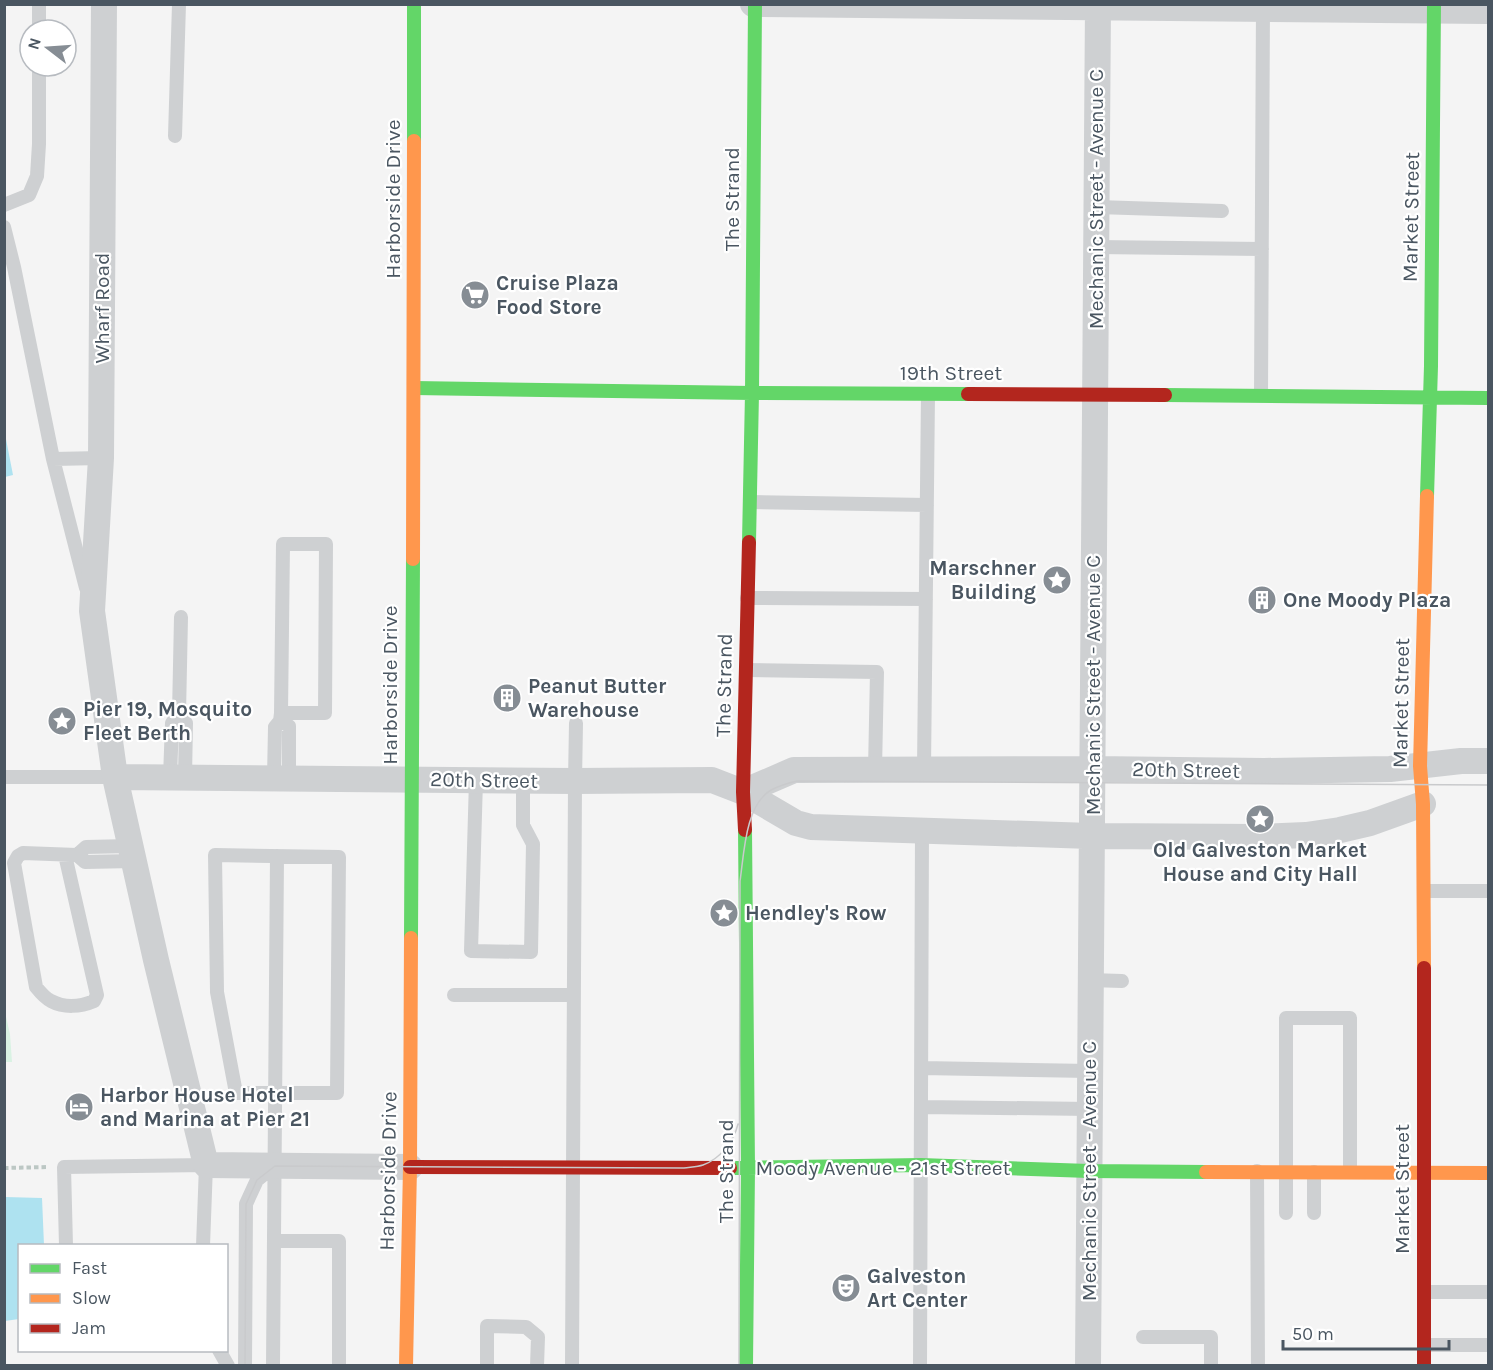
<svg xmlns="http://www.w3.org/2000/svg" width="1493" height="1370" font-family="Karla,sans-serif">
<rect width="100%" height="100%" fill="#f4f4f4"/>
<path fill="#d9f2e3" d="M 4,1008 L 10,1034 L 12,1062 L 5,1062 Z"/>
<path fill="#aee2f0" d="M 5,434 L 13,475 L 5,477 L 4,477 Z
M 5,1197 L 42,1198 L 44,1245 L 20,1246 L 19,1319 L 5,1321 Z"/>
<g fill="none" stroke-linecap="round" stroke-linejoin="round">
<path stroke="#bcc7c4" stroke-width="4" stroke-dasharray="4.5 3" stroke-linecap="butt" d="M 4,1168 L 48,1167"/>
<path stroke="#ced0d2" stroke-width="14" d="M 39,4 L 39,30
M 175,136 L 179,4
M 4,205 L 29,195 L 37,176 L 39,144 L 39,66
M 1097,207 L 1222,211
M 4,227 L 14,267 L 53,459 L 86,588
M 1096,247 L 1262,249
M 1261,395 L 1263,4
M 53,459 L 101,458
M 750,502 L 927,505
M 747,598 L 926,599
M 746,670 L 877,672 L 875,770
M 179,714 L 181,617
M 280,721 L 289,726 L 289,778
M 924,769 L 928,394
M 4,777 L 115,777
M 170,777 L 172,723 L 179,714 L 186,723 L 185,778
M 274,778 L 275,727 L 280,721 L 281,713 L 283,544 L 326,544 L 325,713 L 281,713
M 476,780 L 471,951 L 531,952 L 533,844 L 523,825 L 523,781
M 130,846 L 86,847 L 77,855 L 85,862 L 134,861
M 65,855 L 97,995 L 94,1001 C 80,1007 64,1008 51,1001 C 45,998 40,992 36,987 L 14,863 L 18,856 L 23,853 L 77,855
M 215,855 L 339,857 L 337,1093 L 236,1093 L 217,992 Z
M 1424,891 L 1488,891
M 1090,980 L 1122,981
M 454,995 L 573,995
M 922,1068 L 1090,1071
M 922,1107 L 1090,1109
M 1257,1171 L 1258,1366
M 1286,1213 L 1286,1018 L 1350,1018 L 1350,1172
M 1314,1213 L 1314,1172
M 274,1241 L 339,1241 L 339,1366
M 66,1246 L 64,1167 L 206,1165 L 203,1246
M 1424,1292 L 1488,1292
M 1143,1337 L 1211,1337 L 1211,1366
M 1424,1345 L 1488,1345
M 219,1350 L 228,1366
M 245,1366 L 246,1204 L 257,1180 L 273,1167
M 273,1366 L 277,856
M 487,1366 L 487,1326 L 526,1327 L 538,1337 L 537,1366
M 572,1366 L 575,781 L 576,723
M 920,1366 L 922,831"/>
<path stroke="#ced0d2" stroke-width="26" d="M 104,4 L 101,458 L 92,611 L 115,777 L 156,960 L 206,1165 L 410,1167
M 753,4 L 1488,11
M 115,777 L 575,781 L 712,780 L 743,792 L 796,823 L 811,827 L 1091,836 L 1257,837 L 1306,835 L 1340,830 L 1370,823 L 1423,804
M 743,792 L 794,770 L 1092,769 L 1264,771 L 1390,769 L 1461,761 L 1488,761
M 1088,1366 L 1098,4"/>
<path stroke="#63d668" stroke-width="14" d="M 414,4 L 414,141
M 414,388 L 752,393 L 968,394
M 1165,395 L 1488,398
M 1427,496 L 1431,366 L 1434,4
M 749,542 L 752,393 L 755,4
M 745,830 L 748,1168 L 746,1366
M 411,938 L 413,559
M 730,1168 L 921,1165 L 1089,1171 L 1206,1172"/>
<path stroke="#ff974d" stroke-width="14" d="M 413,559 L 414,141
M 1424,968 L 1423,804 L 1420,766 L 1427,496
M 1206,1172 L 1488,1173
M 406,1366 L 410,1167 L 411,938"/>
<path stroke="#b3261e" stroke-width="14" d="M 968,394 L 1165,395
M 745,830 L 743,792 L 749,542
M 1424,968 L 1424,1366
M 410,1167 L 730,1168"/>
<path stroke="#c9cacc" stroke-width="1.5" d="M 245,1366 L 246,1204 L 257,1180 L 275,1166 L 684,1168 C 690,1167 697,1167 703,1165 C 720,1159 734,1141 738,1124
M 739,1366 L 740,881 C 744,855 745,805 771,790 C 779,786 788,783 797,781 L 1488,785"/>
</g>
<defs>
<g id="supermarket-disc" transform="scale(1.5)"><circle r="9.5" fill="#868d94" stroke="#fff"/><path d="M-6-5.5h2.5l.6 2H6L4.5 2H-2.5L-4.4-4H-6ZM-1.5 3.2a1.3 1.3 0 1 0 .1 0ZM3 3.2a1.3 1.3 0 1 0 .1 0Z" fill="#fff"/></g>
<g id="sight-disc" transform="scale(1.5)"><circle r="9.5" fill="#868d94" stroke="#fff"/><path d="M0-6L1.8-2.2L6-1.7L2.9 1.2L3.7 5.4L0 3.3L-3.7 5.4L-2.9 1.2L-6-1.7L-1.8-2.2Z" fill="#fff"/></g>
<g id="building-disc" transform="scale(1.5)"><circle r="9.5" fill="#868d94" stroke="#fff"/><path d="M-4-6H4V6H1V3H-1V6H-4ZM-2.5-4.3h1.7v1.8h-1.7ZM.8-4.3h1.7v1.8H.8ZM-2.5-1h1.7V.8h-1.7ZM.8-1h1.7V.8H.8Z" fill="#fff"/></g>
<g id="hotel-disc" transform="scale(1.5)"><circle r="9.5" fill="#868d94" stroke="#fff"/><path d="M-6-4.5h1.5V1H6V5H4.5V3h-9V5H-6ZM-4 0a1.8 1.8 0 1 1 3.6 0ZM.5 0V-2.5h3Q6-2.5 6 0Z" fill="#fff"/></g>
<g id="theatre-disc" transform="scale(1.5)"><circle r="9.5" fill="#868d94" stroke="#fff"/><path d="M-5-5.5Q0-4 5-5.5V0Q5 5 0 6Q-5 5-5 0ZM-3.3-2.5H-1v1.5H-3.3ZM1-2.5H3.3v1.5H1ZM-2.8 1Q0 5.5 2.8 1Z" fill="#fff"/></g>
</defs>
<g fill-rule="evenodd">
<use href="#supermarket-disc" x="475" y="295"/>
<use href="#sight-disc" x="1057" y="580"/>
<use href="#building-disc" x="1262" y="600"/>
<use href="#building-disc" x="507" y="698"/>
<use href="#sight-disc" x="62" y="721"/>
<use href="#sight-disc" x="1260" y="819"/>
<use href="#sight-disc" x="724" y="913"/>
<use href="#hotel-disc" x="79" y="1107"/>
<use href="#theatre-disc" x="846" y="1288"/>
</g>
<g text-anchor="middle" stroke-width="4.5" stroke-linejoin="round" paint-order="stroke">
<g font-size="21" fill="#4a5661" stroke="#fff">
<text transform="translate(393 199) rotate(-90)" y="7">Harborside Drive</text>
<text transform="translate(732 199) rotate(-90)" y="7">The Strand</text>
<text transform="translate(1096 199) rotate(-90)" y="7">Mechanic Street - Avenue C</text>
<text transform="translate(1411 217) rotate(-89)" y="7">Market Street</text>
<text transform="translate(102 308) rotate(-90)" y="7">Wharf Road</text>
<text x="951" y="380">19th Street</text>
<text transform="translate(390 685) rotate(-90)" y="7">Harborside Drive</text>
<text transform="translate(724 685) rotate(-89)" y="7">The Strand</text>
<text transform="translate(1093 685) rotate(-90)" y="7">Mechanic Street - Avenue C</text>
<text transform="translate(1401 703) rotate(-89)" y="7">Market Street</text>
<text transform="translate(1186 770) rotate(1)" y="7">20th Street</text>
<text transform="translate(484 780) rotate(1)" y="7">20th Street</text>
<text x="883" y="1175">Moody Avenue - 21st Street</text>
<text transform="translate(388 1171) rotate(-89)" y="7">Harborside Drive</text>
<text transform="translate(726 1171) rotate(-90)" y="7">The Strand</text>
<text transform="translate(1089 1171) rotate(-90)" y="7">Mechanic Street - Avenue C</text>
<text transform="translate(1402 1189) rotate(-90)" y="7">Market Street</text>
</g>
<g font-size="21" font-weight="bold" fill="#4a5661" stroke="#fff" text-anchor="start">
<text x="496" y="290">Cruise Plaza<tspan x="496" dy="24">Food Store</tspan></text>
<text x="1036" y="575" text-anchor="end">Marschner<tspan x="1036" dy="24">Building</tspan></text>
<text x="1283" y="607">One Moody Plaza</text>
<text x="528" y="693">Peanut Butter<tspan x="528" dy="24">Warehouse</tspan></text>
<text x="83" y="716">Pier 19, Mosquito<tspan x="83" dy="24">Fleet Berth</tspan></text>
<text x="1260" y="857" text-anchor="middle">Old Galveston Market<tspan x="1260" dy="24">House and City Hall</tspan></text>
<text x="745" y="920">Hendley's Row</text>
<text x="100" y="1102">Harbor House Hotel<tspan x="100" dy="24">and Marina at Pier 21</tspan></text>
<text x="867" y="1283">Galveston<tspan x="867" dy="24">Art Center</tspan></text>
</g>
</g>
<rect width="1493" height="1370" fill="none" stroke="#4a5661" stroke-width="12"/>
<rect x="18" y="1244" width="210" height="108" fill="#ffffff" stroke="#b7bbc0" stroke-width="1.5"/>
<rect x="30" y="1264" width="30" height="9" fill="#63d668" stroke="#b7bbc0" stroke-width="1.5"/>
<text x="72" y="1274" font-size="18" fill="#4a5661">Fast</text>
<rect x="30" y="1294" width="30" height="9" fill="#ff974d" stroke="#b7bbc0" stroke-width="1.5"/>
<text x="72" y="1304" font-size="18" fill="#4a5661">Slow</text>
<rect x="30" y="1324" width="30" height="9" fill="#b3261e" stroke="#b7bbc0" stroke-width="1.5"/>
<text x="72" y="1334" font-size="18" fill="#4a5661">Jam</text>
<g transform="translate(48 48) rotate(287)"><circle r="28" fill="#ffffff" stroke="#b7bbc0" stroke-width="1.5"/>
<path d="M0-4.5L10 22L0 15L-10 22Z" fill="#868d94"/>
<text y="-9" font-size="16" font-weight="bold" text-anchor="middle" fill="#4a5661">N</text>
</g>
<path d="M1283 1340v9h166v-9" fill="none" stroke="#4a5661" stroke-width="3"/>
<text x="1292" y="1340" font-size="18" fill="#4a5661" stroke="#ffffff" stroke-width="4.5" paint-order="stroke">50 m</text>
</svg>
